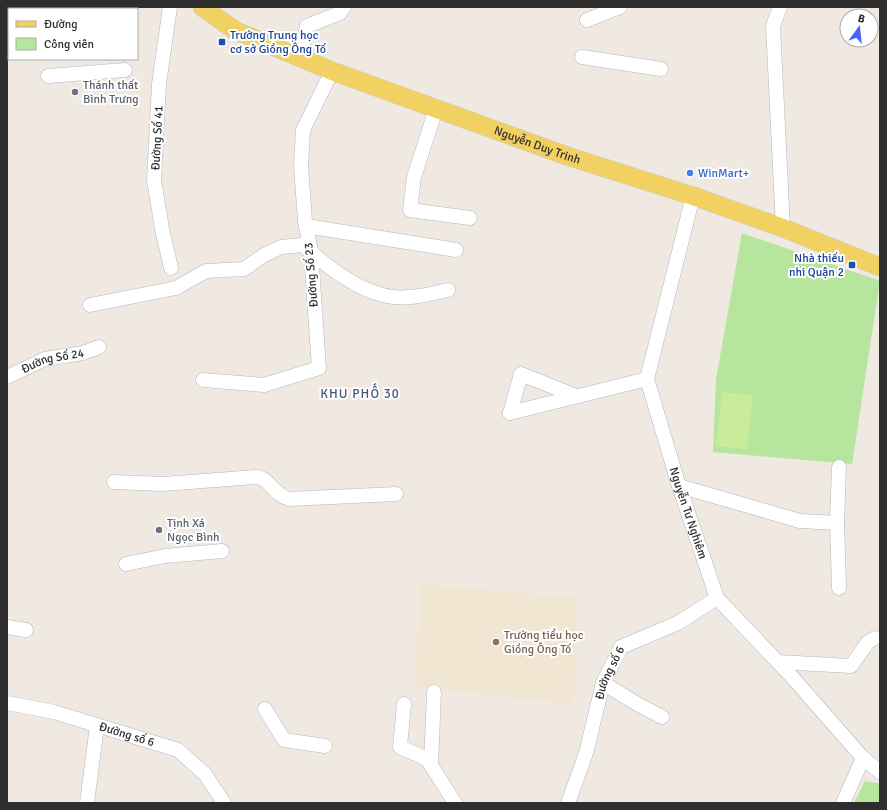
<svg xmlns="http://www.w3.org/2000/svg" width="887" height="810" font-family="Signika,sans-serif">
<rect width="100%" height="100%" fill="#efe9e1"/>
<path fill="#f0e6d1" d="M 421,584 L 577,598 L 574,705 L 414,686 Z"/>
<path fill="#b6e59e" d="M 742,233 L 880,281 L 852,464 L 713,452 L 716,379 Z
M 865,781 L 880,784 L 880,803 L 854,803 Z"/>
<path fill="#c9ec9a" d="M 722,392 L 753,395 L 747,449 L 716,446 Z"/>
<g fill="none" stroke-linecap="round" stroke-linejoin="round">
<g stroke="#b4b7c1" stroke-width="15">
<g id="minor">
<path d="M 34,7 L 34,9"/>
<path d="M 170,7 L 159,84 L 154,180 L 162,229 L 171,268"/>
<path d="M 780,7 L 773,26 L 783,228"/>
<path d="M 587,20 L 620,7"/>
<path d="M 301,57 L 307,26 L 340,13 L 344,7"/>
<path d="M 582,57 L 661,69"/>
<path d="M 48,76 L 125,70"/>
<path d="M 436,109 L 414,177 L 410,210 L 470,218"/>
<path id="s1" d="M 693,196 L 647,379 L 679,486 L 717,598 L 793,678 L 863,758 L 880,772"/>
<path d="M 306,226 L 456,250"/>
<path d="M 90,305 L 176,288 L 206,271 L 244,269 L 264,255 L 281,247 L 303,245 C 327,267 360,293 393,297 C 412,299 430,294 448,290"/>
<path id="s2" d="M 7,377 L 45,359 L 83,353 L 99,347"/>
<path d="M 203,380 L 264,385 L 319,368 L 311,252 L 305,221 L 301,166 L 303,130 L 332,71"/>
<path d="M 510,413 L 647,379"/>
<path d="M 510,413 L 521,374 L 576,396"/>
<path d="M 114,482 L 163,484 L 257,477 C 269,478 274,495 289,499 L 396,494"/>
<path d="M 679,486 L 800,521 L 837,523"/>
<path d="M 126,564 L 165,556 L 222,551"/>
<path d="M 839,588 L 837,523 L 839,467"/>
<path d="M 7,627 L 26,630"/>
<path d="M 778,662 L 851,666 L 868,642 L 875,638"/>
<path d="M 603,683 L 639,705 L 662,717"/>
<path id="s3" d="M 7,703 L 54,712 L 178,750 L 205,774 L 224,803"/>
<path d="M 404,704 L 400,747 L 427,759 L 455,803"/>
<path d="M 265,709 L 284,740 L 325,746"/>
<path d="M 431,765 L 434,692"/>
<path d="M 87,803 L 97,726"/>
<path id="s4" d="M 568,803 L 586,753 L 603,683 L 621,647 L 678,623 L 717,598"/>
<path d="M 843,803 L 863,758"/>
</g>
</g>
<g stroke="#c9c9c9" stroke-width="19">
<g id="major">
<path id="s5" d="M 202,7 L 236,31 L 332,71 L 567,156 L 693,196 L 783,228 L 880,267"/>
</g>
</g>
<use href="#minor" stroke="#fff" stroke-width="14"/>
<use href="#major" stroke="#f2d163" stroke-width="18"/>
</g>
<g fill="#1a4fb4" stroke="#fff" stroke-width="1.5">
<rect x="218" y="38" width="8" height="8" rx="2"/>
<rect x="848" y="261" width="8" height="8" rx="2"/>
</g>
<g fill="#6b7280" stroke="#fff" stroke-width="1.5">
<circle cx="75" cy="92" r="4"/>
<circle cx="159" cy="530" r="4"/>
</g>
<circle fill="#3f7fe0" stroke="#fff" stroke-width="1.5" cx="690" cy="173" r="4"/>
<circle fill="#8d6e63" stroke="#fff" stroke-width="1.5" cx="496" cy="642" r="4"/>
<g text-anchor="middle" stroke-width="4" stroke-linejoin="round" paint-order="stroke">
<g font-size="12" fill="#164399" stroke="#fff" text-anchor="start">
<text x="230" y="39">Trường Trung học<tspan x="230" dy="14">cơ sở Giồng Ông Tố</tspan></text>
<text x="844" y="262" text-anchor="end">Nhà thiếu<tspan x="844" dy="14">nhi Quận 2</tspan></text>
</g>
<g font-size="12" fill="#5b616d" stroke="#fff" text-anchor="start">
<text x="83" y="89">Thánh thất<tspan x="83" dy="14">Bình Trưng</tspan></text>
<text x="167" y="527">Tịnh Xá<tspan x="167" dy="14">Ngọc Bình</tspan></text>
</g>
<g font-size="12" fill="#2e2e2e" stroke="#fff">
<text transform="translate(157 138) rotate(-87)" y="4">Đường Số 41</text>
<text dy="4" stroke="none"><textPath href="#s5" startOffset="364">Nguyễn Duy Trinh</textPath></text>
<text transform="translate(311 275) rotate(-95)" y="4">Đường Số 23</text>
<text dy="4" stroke="none"><textPath href="#s2" startOffset="49">Đường Số 24</textPath></text>
<text dy="4" stroke="none"><textPath href="#s1" startOffset="329">Nguyễn Tư Nghiêm</textPath></text>
<text dy="4" stroke="none"><textPath href="#s4" startOffset="137">Đường số 6</textPath></text>
<text dy="4" stroke="none"><textPath href="#s3" startOffset="124">Đường số 6</textPath></text>
</g>
<g font-size="12" fill="#366cbe" stroke="#fff" text-anchor="start">
<text x="698" y="177">WinMart+</text>
</g>
<g font-size="12" fill="#785e54" stroke="#fff" text-anchor="start">
<text x="504" y="639">Trường tiểu học<tspan x="504" dy="14">Giồng Ông Tố</tspan></text>
</g>
<g font-size="13" letter-spacing="1" fill="#4d5680" stroke="#fff">
<text x="360" y="398">KHU PHỐ 30</text>
</g>
</g>
<rect width="887" height="810" fill="none" stroke="#2e2e2e" stroke-width="16"/>
<rect x="8" y="8" width="130" height="52" fill="#ffffff" stroke="#ababab"/>
<rect x="16" y="21" width="20" height="6" fill="#f2d163" stroke="#ababab"/>
<text x="44" y="28" font-size="12" fill="#2e2e2e">Đường</text>
<rect x="16" y="38" width="20" height="12" fill="#b6e59e" stroke="#ababab"/>
<text x="44" y="48" font-size="12" fill="#2e2e2e">Công viên</text>
<g transform="translate(859 28) rotate(15)"><circle r="19" fill="#ffffff" stroke="#ababab"/>
<path d="M0-3L7 15L0 10L-7 15Z" fill="#4264fb"/>
<text y="-6" font-size="11" font-weight="bold" text-anchor="middle" fill="#2e2e2e">B</text>
</g>
</svg>
